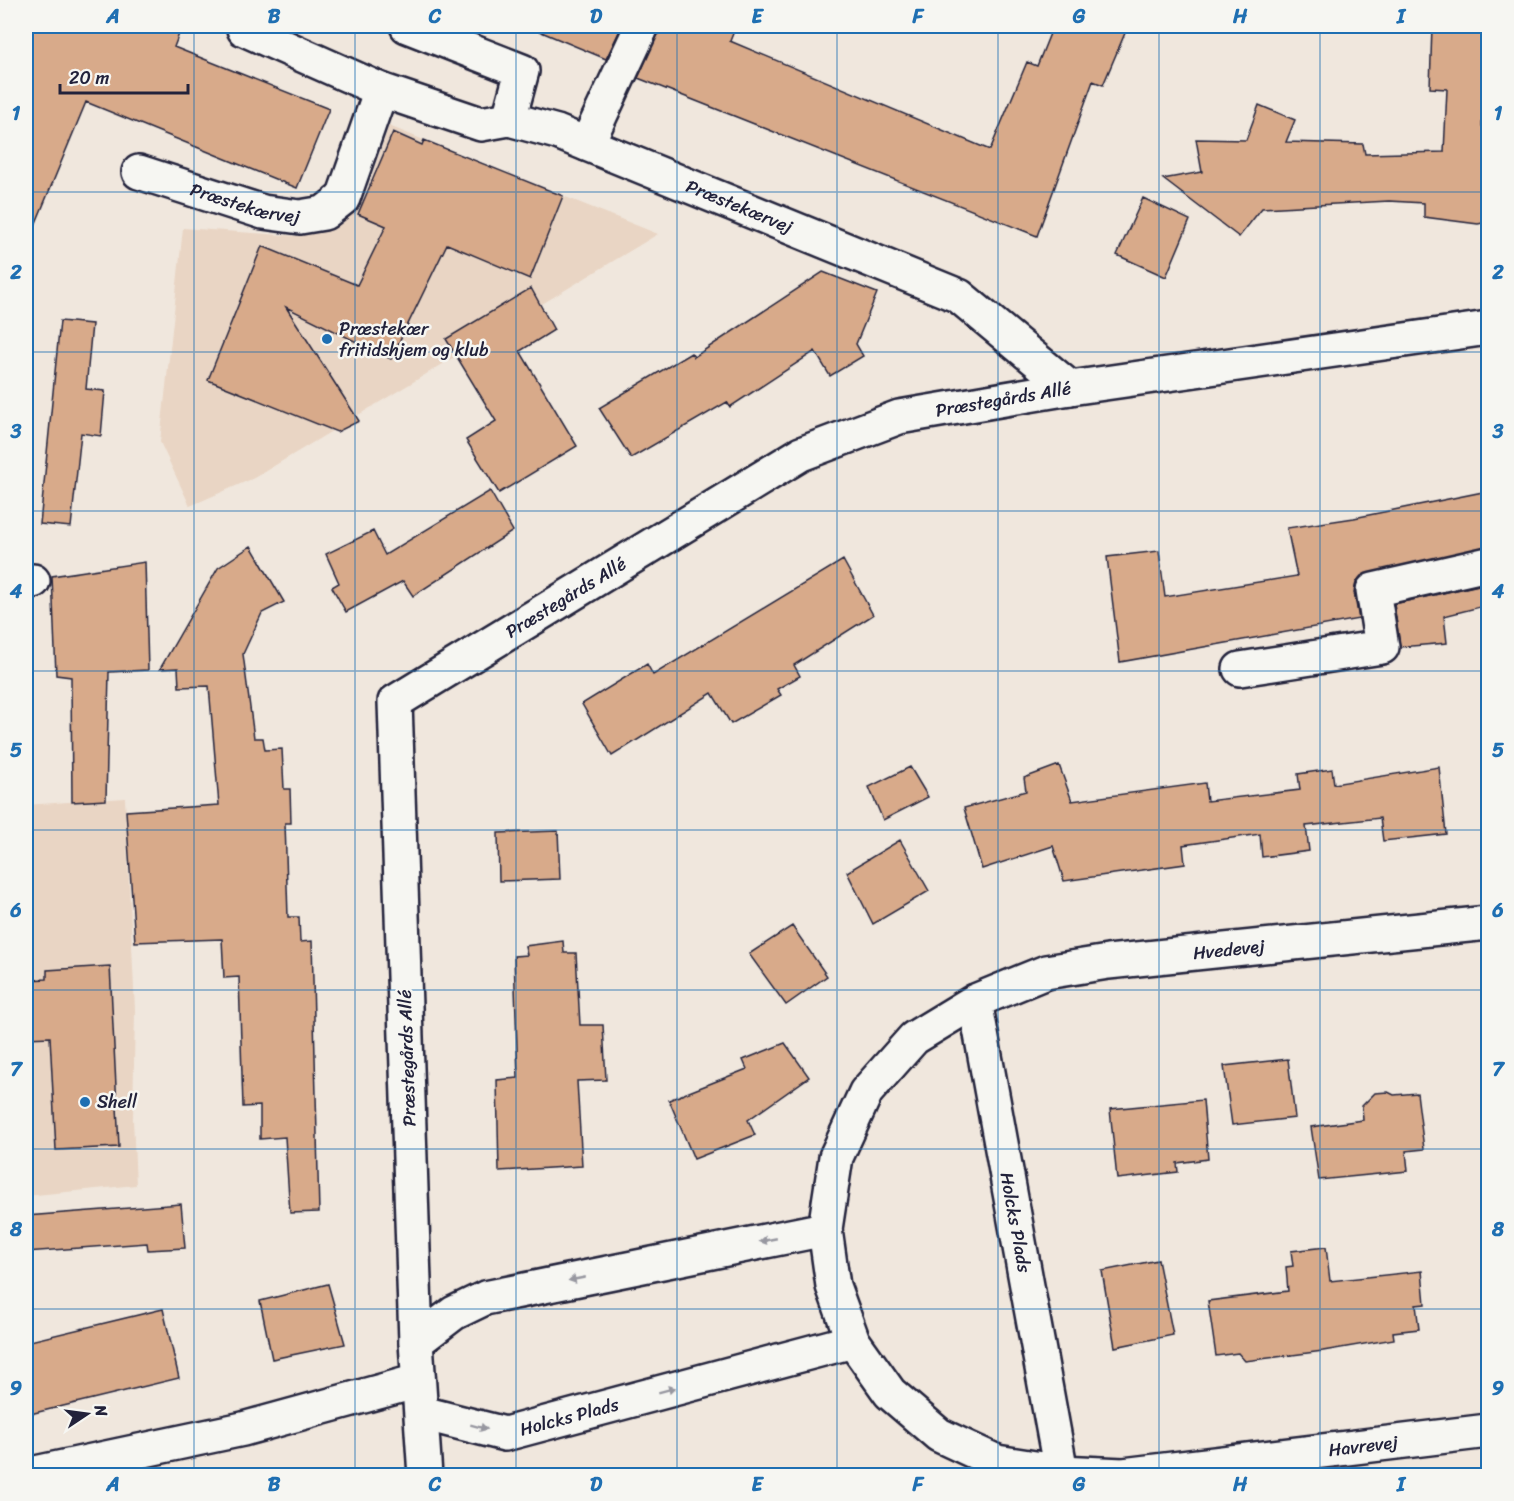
<svg xmlns="http://www.w3.org/2000/svg" width="1514" height="1501" font-family="Sriracha,sans-serif">
<rect width="100%" height="100%" fill="#f0e7dd"/>
<filter id="ink" filterUnits="userSpaceOnUse"><feTurbulence type="fractalNoise" baseFrequency=".0167" numOctaves="2"/><feDisplacementMap in="SourceGraphic" scale="12" xChannelSelector="R" yChannelSelector="G"/><feConvolveMatrix kernelMatrix="1 2 1 2 8 2 1 2 1" color-interpolation-filters="sRGB"/></filter>
<g filter="url(#ink)">
<path fill="#e9d5c4" d="M 389,126 L 658,234 L 254,478 L 190,506 L 160,442 L 183,228 L 296,236 L 321,231 L 349,218 L 365,196 Z
M 125,798 L 135,1010 L 133,1119 L 136,1185 L 26,1196 L 26,805 Z"/>
<path fill="#d8aa8a" stroke="#22223b" stroke-width="1.5" d="M 26,26 L 182,26 L 174,47 L 329,109 L 297,188 L 86,102 L 26,247 Z
M 527,26 L 622,26 L 606,59 Z
M 661,26 L 736,26 L 730,41 L 990,150 L 1027,62 L 1037,66 L 1053,26 L 1128,26 L 1103,85 L 1093,81 L 1037,236 L 638,78 Z
M 1432,26 L 1484,26 L 1482,126 L 1488,126 L 1488,222 L 1478,224 L 1424,217 L 1424,203 L 1389,201 L 1262,208 L 1239,237 L 1163,179 L 1202,172 L 1196,139 L 1246,140 L 1259,105 L 1295,120 L 1286,142 L 1363,144 L 1365,154 L 1444,152 L 1447,89 L 1430,88 Z
M 393,132 L 422,145 L 424,140 L 563,196 L 530,279 L 447,244 L 391,359 L 286,307 L 359,421 L 337,432 L 208,380 L 262,246 L 357,285 L 386,226 L 358,214 Z
M 1143,198 L 1190,220 L 1166,277 L 1117,255 Z
M 823,272 L 877,293 L 856,344 L 863,356 L 830,376 L 815,351 L 730,407 L 727,402 L 631,458 L 599,408 L 691,353 L 694,357 Z
M 531,288 L 554,330 L 520,351 L 577,446 L 499,493 L 466,440 L 496,421 L 446,339 Z
M 60,321 L 92,324 L 86,389 L 105,391 L 101,436 L 81,433 L 71,527 L 40,524 Z
M 490,491 L 513,531 L 413,596 L 403,581 L 346,612 L 332,587 L 339,583 L 326,554 L 373,531 L 385,555 Z
M 1488,491 L 1488,546 L 1361,576 L 1356,583 L 1354,592 L 1359,619 L 1120,662 L 1107,557 L 1159,551 L 1165,597 L 1297,576 L 1287,528 L 1354,518 Z
M 251,546 L 284,602 L 262,613 L 243,654 L 254,738 L 263,738 L 265,750 L 282,749 L 284,789 L 290,789 L 291,823 L 285,823 L 288,917 L 299,917 L 300,942 L 312,941 L 319,1212 L 290,1213 L 285,1137 L 260,1139 L 260,1106 L 243,1107 L 239,977 L 224,978 L 222,939 L 135,942 L 126,811 L 219,805 L 209,686 L 179,687 L 178,668 L 160,669 L 218,568 Z
M 843,560 L 873,615 L 794,665 L 800,676 L 777,689 L 781,695 L 731,724 L 712,693 L 612,756 L 582,704 L 647,664 L 653,675 Z
M 145,562 L 148,670 L 109,672 L 106,800 L 72,802 L 71,677 L 56,675 L 52,576 Z
M 1488,583 L 1488,605 L 1444,616 L 1447,643 L 1400,647 L 1394,604 Z
M 1059,765 L 1072,801 L 1205,783 L 1207,801 L 1300,790 L 1298,774 L 1332,769 L 1334,784 L 1439,767 L 1446,834 L 1383,841 L 1380,818 L 1306,826 L 1309,851 L 1262,857 L 1260,834 L 1183,845 L 1185,864 L 1064,881 L 1053,846 L 982,869 L 964,808 L 1026,791 L 1024,778 Z
M 910,767 L 928,797 L 883,820 L 869,787 Z
M 558,831 L 560,879 L 499,881 L 498,833 Z
M 900,840 L 929,891 L 873,924 L 847,872 Z
M 792,926 L 827,976 L 786,1005 L 749,954 Z
M 563,941 L 564,953 L 576,953 L 580,1025 L 603,1025 L 606,1080 L 577,1081 L 582,1166 L 499,1171 L 497,1080 L 518,1078 L 514,956 L 527,955 L 525,946 Z
M 110,966 L 119,1147 L 56,1150 L 50,1037 L 26,1038 L 26,980 L 47,979 L 47,970 Z
M 785,1043 L 809,1077 L 748,1120 L 755,1135 L 694,1159 L 669,1100 L 747,1069 L 743,1060 Z
M 1288,1059 L 1295,1118 L 1232,1125 L 1224,1066 Z
M 1388,1092 L 1394,1095 L 1417,1093 L 1424,1149 L 1406,1151 L 1408,1171 L 1319,1180 L 1311,1127 L 1363,1120 L 1362,1106 L 1375,1093 Z
M 1203,1100 L 1208,1159 L 1177,1163 L 1178,1172 L 1117,1179 L 1110,1109 Z
M 181,1204 L 185,1248 L 148,1250 L 147,1243 L 26,1252 L 26,1216 Z
M 1326,1247 L 1330,1281 L 1422,1271 L 1425,1304 L 1416,1305 L 1419,1329 L 1393,1332 L 1394,1339 L 1323,1351 L 1245,1361 L 1238,1353 L 1216,1356 L 1208,1301 L 1288,1291 L 1286,1267 L 1293,1266 L 1291,1251 Z
M 1158,1260 L 1173,1335 L 1115,1347 L 1102,1271 Z
M 328,1284 L 345,1344 L 272,1359 L 260,1301 Z
M 163,1309 L 179,1378 L 26,1415 L 26,1342 Z"/>
<g fill="none" stroke-linecap="round" stroke-linejoin="round">
<g stroke="#22223b" stroke-width="38">
<g id="minor">
<path id="s1" d="M 245,26 L 244,29 L 381,90 L 481,124 L 509,119 L 557,132 L 959,296 L 1070,388"/>
<path d="M 407,26 L 522,71 L 509,119"/>
<path d="M 587,144 L 642,26"/>
<path id="s2" d="M 139,172 L 263,212 L 300,217 L 324,213 L 343,198 L 381,90"/>
<path d="M 26,582 L 33,581"/>
<path d="M 1240,669 L 1382,647 L 1373,590 L 1488,564"/>
<path id="s3" d="M 975,1001 L 1061,1472 L 997,1462 L 969,1449 L 939,1435 L 890,1393 L 853,1341 L 833,1286 L 825,1229 L 836,1157 L 866,1092 L 914,1038 L 975,1001 L 1046,972 L 1108,962 L 1488,923"/>
<path d="M 416,1342 L 454,1313 L 485,1298 L 825,1229"/>
<path id="s4" d="M 422,1413 L 505,1434 L 853,1341"/>
<path id="s5" d="M 1061,1472 L 1123,1475 L 1488,1431"/>
<path d="M 26,1475 L 243,1429 L 418,1381"/>
<path id="s6" d="M 425,1476 L 416,1342 L 395,702 L 801,454 L 899,417 L 1070,388 L 1488,328"/>
</g>
</g>
<use href="#minor" stroke="#f6f6f2" stroke-width="33"/>
</g>
<defs><path id="oneway-solid" d="M-6-.8H1V-3.2L6.5 0L1 3.2V.8H-6Z" transform="scale(1.5)"/></defs>
<g fill="#9797a0">
<use href="#oneway-solid" transform="translate(768 1240) rotate(169)"/>
<use href="#oneway-solid" transform="translate(577 1279) rotate(169)"/>
<use href="#oneway-solid" transform="translate(667 1390) rotate(-15)"/>
<use href="#oneway-solid" transform="translate(479 1427) rotate(15)"/>
</g>
</g>
<path fill="none" stroke="#1f6fb2" stroke-width="1.5" stroke-opacity="0.55" d="M 194,26 L 194,1476M 355,26 L 355,1476M 516,26 L 516,1476M 677,26 L 677,1476M 837,26 L 837,1476M 998,26 L 998,1476M 1159,26 L 1159,1476M 1320,26 L 1320,1476M 26,192 L 1488,192M 26,352 L 1488,352M 26,511 L 1488,511M 26,671 L 1488,671M 26,830 L 1488,830M 26,990 L 1488,990M 26,1149 L 1488,1149M 26,1309 L 1488,1309"/>
<g fill="#1f6fb2" stroke="#f6f6f2" stroke-width="2">
<circle cx="327" cy="339" r="6"/>
<circle cx="85" cy="1102" r="6"/>
</g>
<g text-anchor="middle" stroke-width="5" stroke-linejoin="round" paint-order="stroke">
<g font-size="18" fill="#22223b" stroke="#f6f6f2">
<text dy="6" stroke="none"><textPath href="#s2" startOffset="111">Præstekærvej</textPath></text>
<text dy="6" stroke="none"><textPath href="#s1" startOffset="534">Præstekærvej</textPath></text>
<text dy="6" stroke="none"><textPath href="#s6" startOffset="1461">Præstegårds Allé</textPath></text>
<text dy="6" stroke="none"><textPath href="#s6" startOffset="975">Præstegårds Allé</textPath></text>
<text dy="6" stroke="none"><textPath href="#s3" startOffset="1401">Hvedevej</textPath></text>
<text transform="translate(407 1058) rotate(-92)" y="6">Præstegårds Allé</text>
<text dy="6" stroke="none"><textPath href="#s3" startOffset="225">Holcks Plads</textPath></text>
<text dy="6" stroke="none"><textPath href="#s4" startOffset="152">Holcks Plads</textPath></text>
<text dy="6" stroke="none"><textPath href="#s5" startOffset="304">Havrevej</textPath></text>
</g>
<g font-size="18" fill="#22223b" stroke="#f6f6f2" text-anchor="start">
<text x="339" y="335">Præstekær<tspan x="339" dy="21">fritidshjem og klub</tspan></text>
<text x="97" y="1108">Shell</text>
</g>
</g>
<rect width="1514" height="1501" fill="none" stroke="#f6f6f2" stroke-width="66"/>
<g transform="translate(87 1414) rotate(77)" stroke="#f6f6f2" stroke-width="4.5" paint-order="stroke">
<path d="M0-4.5L10 22L0 15L-10 22Z" fill="#22223b"/>
<text y="-9" font-size="16" font-weight="bold" text-anchor="middle" fill="#22223b">N</text>
</g>
<path d="M60 84v9h128v-9" fill="none" stroke="#22223b" stroke-width="3"/>
<text x="69" y="84" font-size="18" fill="#22223b" stroke="#f6f6f2" stroke-width="4.5" paint-order="stroke">20 m</text>
<rect x="33" y="33" width="1448" height="1435" fill="none" stroke="#1f6fb2" stroke-width="2"/>
<g font-size="20" text-anchor="middle" font-weight="bold" fill="#1f6fb2">
<text x="113" y="23">A</text>
<text x="274" y="23">B</text>
<text x="435" y="23">C</text>
<text x="596" y="23">D</text>
<text x="757" y="23">E</text>
<text x="918" y="23">F</text>
<text x="1079" y="23">G</text>
<text x="1240" y="23">H</text>
<text x="1401" y="23">I</text>
<text x="16" y="120">1</text>
<text x="1498" y="120">1</text>
<text x="16" y="279">2</text>
<text x="1498" y="279">2</text>
<text x="16" y="438">3</text>
<text x="1498" y="438">3</text>
<text x="16" y="598">4</text>
<text x="1498" y="598">4</text>
<text x="16" y="757">5</text>
<text x="1498" y="757">5</text>
<text x="16" y="917">6</text>
<text x="1498" y="917">6</text>
<text x="16" y="1076">7</text>
<text x="1498" y="1076">7</text>
<text x="16" y="1236">8</text>
<text x="1498" y="1236">8</text>
<text x="16" y="1395">9</text>
<text x="1498" y="1395">9</text>
<text x="113" y="1491">A</text>
<text x="274" y="1491">B</text>
<text x="435" y="1491">C</text>
<text x="596" y="1491">D</text>
<text x="757" y="1491">E</text>
<text x="918" y="1491">F</text>
<text x="1079" y="1491">G</text>
<text x="1240" y="1491">H</text>
<text x="1401" y="1491">I</text>
</g>
</svg>
